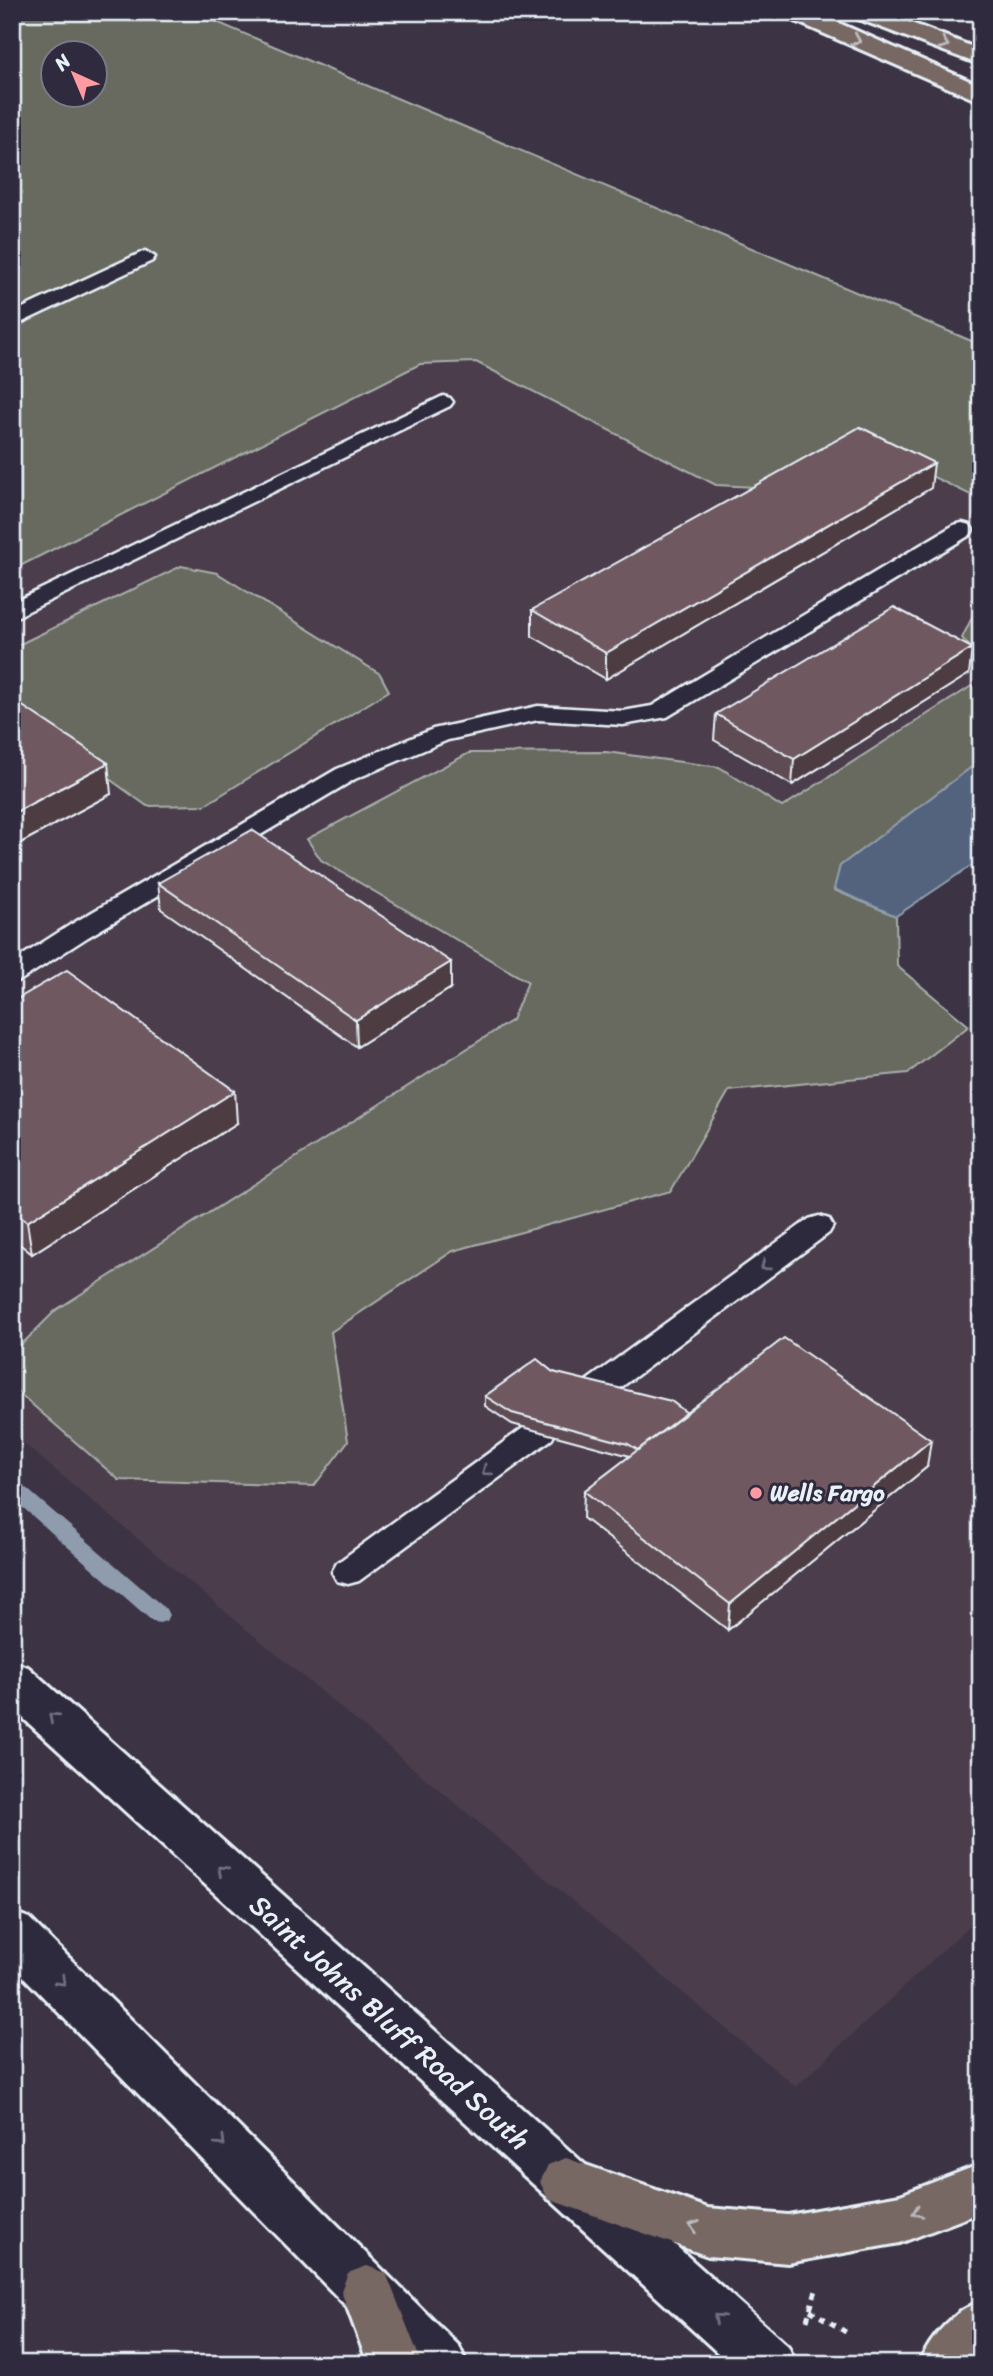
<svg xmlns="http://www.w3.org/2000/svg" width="993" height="2376" font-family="Sriracha,sans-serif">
<rect width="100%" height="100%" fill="#3c3344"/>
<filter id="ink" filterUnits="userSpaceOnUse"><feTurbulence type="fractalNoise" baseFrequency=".0143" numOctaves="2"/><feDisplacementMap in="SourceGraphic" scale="14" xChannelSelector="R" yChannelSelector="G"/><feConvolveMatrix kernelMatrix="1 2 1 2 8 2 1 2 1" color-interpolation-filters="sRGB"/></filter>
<g filter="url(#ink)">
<path fill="#4b3e4c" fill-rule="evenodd" d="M 12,12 L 981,386 L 981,730 L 741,891 L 981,1034 L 981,1915 L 796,2087 L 12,1434 ZM 52,52 L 94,52 L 94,94 L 52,94 Z"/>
<path fill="#676b5e" stroke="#a8aeab" stroke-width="2" fill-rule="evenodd" d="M 12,12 L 193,12 L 981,345 L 981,500 L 863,443 L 755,487 L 716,485 L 476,362 L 420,364 L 12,570 ZM 52,52 L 94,52 L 94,94 L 52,94 Z
M 181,566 L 217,573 L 380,674 L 389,691 L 205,805 L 147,806 L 12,709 L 12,648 Z
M 981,599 L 981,659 L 962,638 Z
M 981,680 L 981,760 L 840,866 L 834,890 L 896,916 L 897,966 L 969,1026 L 908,1073 L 729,1091 L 671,1191 L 453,1251 L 331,1332 L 348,1441 L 314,1486 L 119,1480 L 12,1387 L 12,1354 L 56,1310 L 512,1020 L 528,982 L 321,860 L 307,839 L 469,753 L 606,752 L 719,767 L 782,807 Z"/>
<path fill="#53647d" stroke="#8f9cae" stroke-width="2" d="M 981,760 L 981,859 L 896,916 L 834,889 L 840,866 Z"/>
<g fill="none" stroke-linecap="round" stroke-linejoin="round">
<path fill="#8f9cae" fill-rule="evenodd" d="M 12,1480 L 19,1482 L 166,1609 L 169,1615 L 166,1621 L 159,1623 L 152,1621 L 12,1498 Z"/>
<g stroke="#e8f1f8" stroke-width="5">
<path id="lane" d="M 145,251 L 155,257 L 152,261 L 12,327 L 12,313 Z
M 443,396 L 450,398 L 453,402 L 450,406 L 12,619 L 12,603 Z
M 962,523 L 970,525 L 973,530 L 970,535 L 667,717 L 623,725 L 538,720 L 448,740 L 355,779 L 88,937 L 21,980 L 12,982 L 12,962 L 70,925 L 337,769 L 433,729 L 538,706 L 623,711 L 652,706 L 954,525 Z
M 819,1216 L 829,1219 L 833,1226 L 829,1233 L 604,1400 L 593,1403 L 582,1400 L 578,1392 L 582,1384 L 809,1219 Z
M 541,1420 L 552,1423 L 556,1431 L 552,1439 L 359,1581 L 348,1584 L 337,1581 L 332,1572 L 337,1563 L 530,1423 Z"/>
</g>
<g stroke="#e8f1f8" stroke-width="6">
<path id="secondary" d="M 12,1662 L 28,1667 L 788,2346 L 796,2364 L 730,2364 L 12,1708 Z
M 12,1912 L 29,1918 L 459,2346 L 467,2364 L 403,2364 L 12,1965 Z"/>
</g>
<g stroke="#e8f1f8" stroke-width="6">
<path id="highway" d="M 782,12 L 814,12 L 981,86 L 981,102 L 786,17 Z
M 849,12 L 883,12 L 981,50 L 981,65 L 853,17 Z
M 566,2158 L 708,2208 L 788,2215 L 900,2195 L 981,2164 L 981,2212 L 900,2243 L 788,2263 L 708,2256 L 548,2199 L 540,2182 L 548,2165 Z
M 367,2266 L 386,2273 L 422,2364 L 368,2364 L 341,2291 L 348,2273 Z
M 981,2301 L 981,2364 L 919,2364 C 931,2336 953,2312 981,2301 Z"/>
</g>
<path stroke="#e8f1f8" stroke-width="5" stroke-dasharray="6 6" stroke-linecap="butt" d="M 810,2310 L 849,2334
M 807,2320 L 816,2290"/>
<use href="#lane" fill="#2f2a3d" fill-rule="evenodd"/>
<use href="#secondary" fill="#2f2a3d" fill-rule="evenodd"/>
<use href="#highway" fill="#776864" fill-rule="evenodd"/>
</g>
<path fill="#5f4c53" stroke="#e8f1f8" stroke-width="2" d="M 931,488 L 606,679 L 532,636 L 532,610 Z
M 969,674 L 792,785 L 714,740 L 716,714 Z
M 12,699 L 111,794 L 15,846 L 12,844 Z
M 158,883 L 451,988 L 357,1047 L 161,909 Z
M 12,1002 L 237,1123 L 32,1254 L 12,1238 Z
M 553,1372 L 687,1413 L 927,1467 L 728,1630 L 583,1518 L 584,1491 L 630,1456 L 512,1424 L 485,1406 L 485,1396 Z"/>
<path fill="#4e3e43" stroke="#e8f1f8" stroke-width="2" d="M 934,463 L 931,488 L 606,679 L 606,653 Z
M 972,648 L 969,674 L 792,785 L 794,759 Z
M 108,763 L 111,794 L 15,846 L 12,825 L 12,814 Z
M 451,962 L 451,988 L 357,1047 L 356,1020 Z
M 235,1091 L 237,1123 L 32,1254 L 27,1222 Z
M 931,1440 L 927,1467 L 728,1630 L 730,1604 Z"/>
<path fill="#6f5860" stroke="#e8f1f8" stroke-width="2" d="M 860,427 L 934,463 L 606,653 L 532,610 Z
M 894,607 L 972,648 L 794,759 L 716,714 Z
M 12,699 L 108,763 L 12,814 Z
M 252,830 L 451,962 L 356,1020 L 158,883 Z
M 67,970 L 235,1091 L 27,1222 L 12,1210 L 12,1002 Z
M 784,1338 L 931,1440 L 730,1604 L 584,1491 Z
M 537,1359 L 553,1372 L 671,1401 L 687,1413 L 638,1450 L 628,1444 L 512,1413 L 485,1396 Z"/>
<defs><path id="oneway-chevron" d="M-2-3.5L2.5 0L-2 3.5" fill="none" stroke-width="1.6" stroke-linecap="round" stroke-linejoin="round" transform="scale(1.75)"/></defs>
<g stroke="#bbbabd">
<use href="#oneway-chevron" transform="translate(856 40) rotate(24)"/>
<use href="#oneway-chevron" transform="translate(944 44) rotate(21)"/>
<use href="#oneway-chevron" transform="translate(917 2212) rotate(159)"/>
<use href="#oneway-chevron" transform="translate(694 2226) rotate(-161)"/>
</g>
<g stroke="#70707e">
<use href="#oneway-chevron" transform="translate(765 1266) rotate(144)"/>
<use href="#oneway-chevron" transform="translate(486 1471) rotate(144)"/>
<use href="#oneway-chevron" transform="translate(53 1717) rotate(-138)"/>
<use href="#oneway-chevron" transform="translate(222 1870) rotate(-138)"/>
<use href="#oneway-chevron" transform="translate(61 1981) rotate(44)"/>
<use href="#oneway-chevron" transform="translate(221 2142) rotate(45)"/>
<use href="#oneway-chevron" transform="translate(718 2318) rotate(-138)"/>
</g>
</g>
<circle fill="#ff9aa2" stroke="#2f2a3d" stroke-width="2.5" cx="756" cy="1493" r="7"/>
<g text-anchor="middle" stroke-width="6" stroke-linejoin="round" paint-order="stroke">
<g font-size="23" font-weight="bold" fill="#e8f1f8" stroke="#2f2a3d" text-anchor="start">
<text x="770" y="1501">Wells Fargo</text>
</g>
<g font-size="28" fill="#e8f1f8" stroke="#2f2a3d">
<text transform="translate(390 2022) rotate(42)" y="10">Saint Johns Bluff Road South</text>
</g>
</g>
<rect width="993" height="2376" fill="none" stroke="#2f2a3d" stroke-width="42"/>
<rect x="21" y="21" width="951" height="2334" fill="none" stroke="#e8f1f8" stroke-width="2.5" filter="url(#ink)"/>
<g transform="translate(74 74) rotate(316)"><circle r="33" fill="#2f2a3d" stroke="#797a88" stroke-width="2"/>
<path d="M0-5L12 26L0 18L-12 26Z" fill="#ff9aa2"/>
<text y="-10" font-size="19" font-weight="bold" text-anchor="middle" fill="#e8f1f8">N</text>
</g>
</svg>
